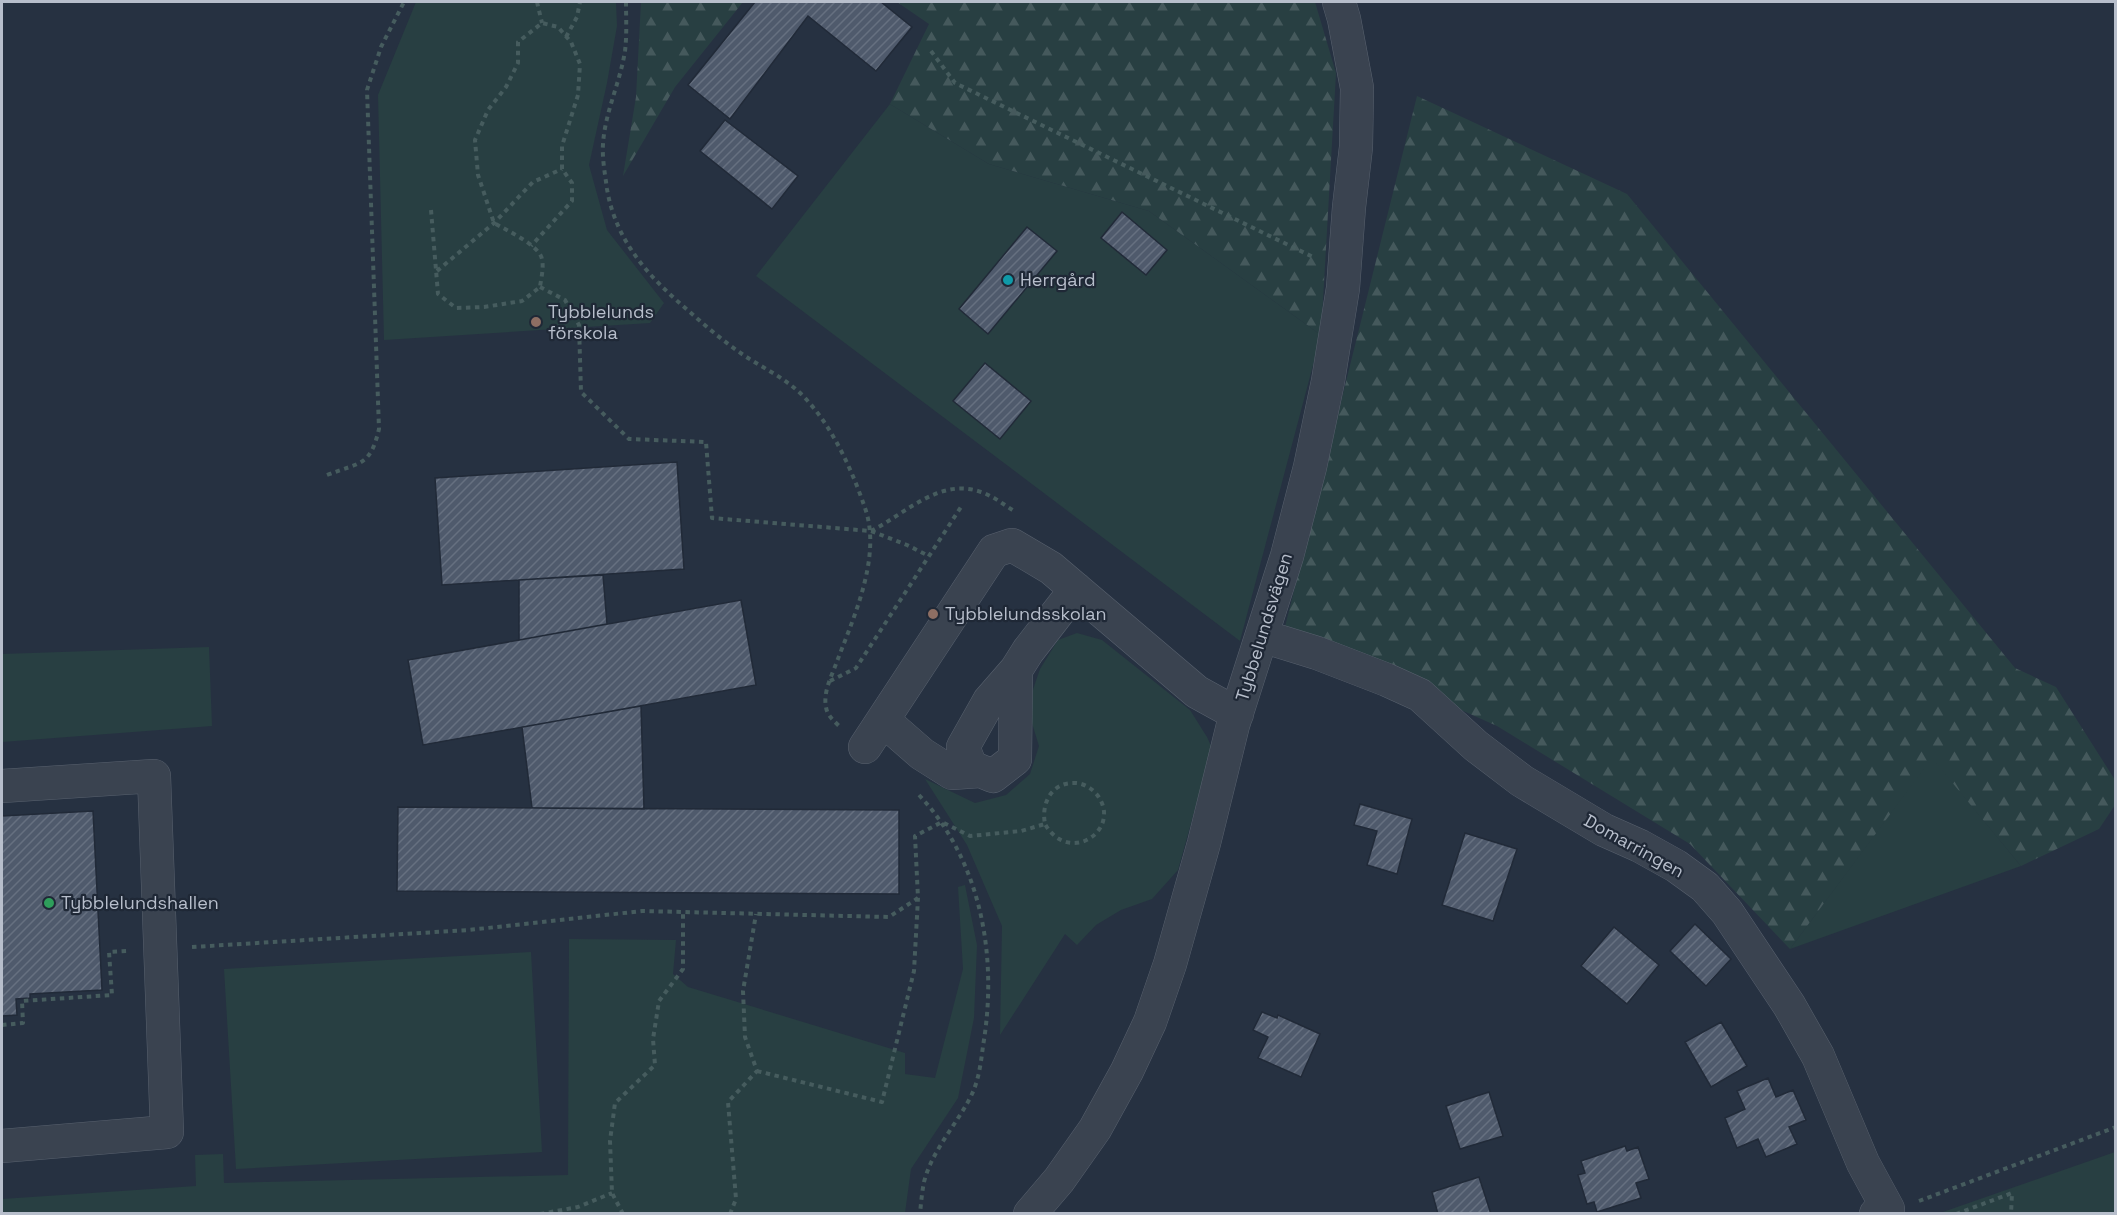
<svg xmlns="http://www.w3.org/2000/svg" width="2117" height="1215" font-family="'Space Grotesk',sans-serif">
<defs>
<pattern id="forest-firs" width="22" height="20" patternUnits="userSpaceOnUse" patternTransform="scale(1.5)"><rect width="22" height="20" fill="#283f42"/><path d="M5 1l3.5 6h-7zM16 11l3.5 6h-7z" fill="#45595c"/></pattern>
<pattern id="building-hatch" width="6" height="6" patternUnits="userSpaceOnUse" patternTransform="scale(1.5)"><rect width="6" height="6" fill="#4f5a6c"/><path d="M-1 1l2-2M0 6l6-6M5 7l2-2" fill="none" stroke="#667080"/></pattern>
</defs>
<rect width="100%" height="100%" fill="#263141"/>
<path fill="#283f42" d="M 416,2 L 616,2 L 617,26 L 607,83 L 589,165 L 607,230 L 664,303 L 650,323 L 384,340 L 378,95 Z
M 890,104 L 989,164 L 1149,211 L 1321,335 L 1240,641 L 756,276 Z
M 1077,633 L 1102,640 L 1190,710 L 1207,737 L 1212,748 L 1178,870 L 1152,899 L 1121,910 L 1096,925 L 1077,945 L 1065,934 L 1000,1035 L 1002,926 L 967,845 L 925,779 L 975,803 L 1006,795 L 1030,774 L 1039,746 L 1027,707 L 1040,669 L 1058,640 Z
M 209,647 L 212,726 L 2,742 L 2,654 Z
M 1932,757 L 2021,866 L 1790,949 Z
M 965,885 L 977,945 L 974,1018 L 958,1098 L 911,1169 L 905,1213 L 2,1213 L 2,1199 L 196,1186 L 195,1155 L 223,1154 L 224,1183 L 568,1175 L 569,939 L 676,940 L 673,974 L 688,987 L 905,1053 L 905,1074 L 935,1078 L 963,969 L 958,887 Z
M 531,952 L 542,1152 L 236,1169 L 224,969 Z
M 2115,1152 L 2115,1213 L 1940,1213 Z"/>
<path fill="url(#forest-firs)" d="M 641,2 L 743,2 L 675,87 L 623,176 L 636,97 Z
M 897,2 L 1315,2 L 1336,73 L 1321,335 L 1149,211 L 989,164 L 890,104 L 929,24 Z
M 1417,96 L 1627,194 L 2015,668 L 2056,687 L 2115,780 L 2115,805 L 2099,829 L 2021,866 L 1932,758 L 1790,949 L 1690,844 L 1497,726 L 1284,631 Z"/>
<path fill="url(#building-hatch)" stroke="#212a38" stroke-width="1.5" d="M 755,2 L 881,2 L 912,27 L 876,71 L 808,16 L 730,119 L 688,85 Z
M 725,120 L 798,176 L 772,209 L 700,151 Z
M 1122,212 L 1167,250 L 1146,275 L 1101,238 Z
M 1027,227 L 1057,251 L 988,334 L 959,309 Z
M 985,363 L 1031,401 L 1000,439 L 953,401 Z
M 677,462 L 684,569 L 442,585 L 435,478 Z
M 603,575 L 607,624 L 519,640 L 519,580 Z
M 741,600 L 756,685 L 423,745 L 408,660 Z
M 641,706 L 644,809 L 532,808 L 522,727 Z
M 1360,804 L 1412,819 L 1397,874 L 1367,865 L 1377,831 L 1354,825 Z
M 398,807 L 899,810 L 899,894 L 397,891 Z
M 93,811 L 102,990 L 30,994 L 30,998 L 16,999 L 17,1015 L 2,1016 L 2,816 Z
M 1465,833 L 1517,849 L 1493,921 L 1442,905 Z
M 1695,924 L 1731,959 L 1706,986 L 1670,951 Z
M 1614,927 L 1659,965 L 1627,1004 L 1581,966 Z
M 1262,1012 L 1277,1018 L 1278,1015 L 1320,1034 L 1301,1077 L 1258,1058 L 1268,1037 L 1253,1030 Z
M 1721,1022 L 1747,1066 L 1711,1087 L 1685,1042 Z
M 1768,1078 L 1776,1097 L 1793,1090 L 1806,1120 L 1789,1127 L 1797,1144 L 1766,1157 L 1758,1139 L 1737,1148 L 1725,1118 L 1745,1109 L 1737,1091 Z
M 1489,1092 L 1503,1136 L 1460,1149 L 1446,1106 Z
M 1625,1146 L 1627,1151 L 1638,1147 L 1649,1179 L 1636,1183 L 1641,1198 L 1597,1212 L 1594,1202 L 1587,1204 L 1578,1175 L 1585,1173 L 1581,1161 Z
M 1479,1177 L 1491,1214 L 1438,1214 L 1432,1192 Z"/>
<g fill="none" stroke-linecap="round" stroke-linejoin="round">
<g stroke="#58616e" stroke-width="34">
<path id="minor" d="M 1262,636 L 1317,653 L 1387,680 L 1420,695 L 1476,746 L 1522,781 L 1604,830 L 1640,846 L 1676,866 L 1705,887 L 1727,912 L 1789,1005 L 1818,1056 L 1863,1163 L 1888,1209 L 1876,1214
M 1016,670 L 1015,759 L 993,776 L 971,767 L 963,747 L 989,701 L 1016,670 L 1028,651 L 1076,589
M 883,720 L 922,754 L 952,773 L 980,771
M 865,747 L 994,551 L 1012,545 L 1051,568 L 1197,692 L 1237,714
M 2,786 L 154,776 L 167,1132 L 2,1146
M 1030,1214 L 1059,1180 L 1095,1129 L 1127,1071 L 1150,1022 L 1170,964 L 1204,843 L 1233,725 L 1287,556 L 1310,467 L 1328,381 L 1343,288 L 1349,207 L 1356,147 L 1357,88 L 1344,19 L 1339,2"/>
</g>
<path stroke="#465c5e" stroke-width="4" stroke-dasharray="4.5 4.5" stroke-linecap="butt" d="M 537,2 L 542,23
M 626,2 C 626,18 627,35 625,51 C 620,83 605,112 603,144 C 602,158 605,174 607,189 C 616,243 651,279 691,313 C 709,329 728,345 748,358 C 767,370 788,380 804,397 C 833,427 853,472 866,511 C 881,559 853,619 836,664 C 831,677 823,693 826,707 C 827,715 833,720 839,726
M 566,37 L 577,17 L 580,2
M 931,51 L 955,83 L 1313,257
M 431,210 L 438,294 L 456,308 L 484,307 L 522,301 L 540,287 C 541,279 544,268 542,259 C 539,245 506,230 494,223 L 478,175 L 475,140 L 488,110 L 506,87 L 518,63 L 518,42 L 542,23 L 558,27 L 571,42 L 580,64 L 578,95 L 562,146 L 562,169 L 572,183 L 572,201 L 531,246
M 437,271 L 494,223 L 533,182 L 562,169
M 540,287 L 565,300 L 579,325 L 581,392 L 629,439 L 706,442 L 712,518 L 871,531 L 907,545 L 929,556
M 327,475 C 360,462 370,467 379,429 L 367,90 L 381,47 L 404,2
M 871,531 C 905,514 940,477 981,492 C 993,496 1003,504 1014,511
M 830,681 L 856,668 L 961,507
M 919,795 C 982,862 998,958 983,1046 C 981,1062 979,1079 972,1094 C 958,1123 932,1150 924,1182 C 922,1192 921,1203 920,1214
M 192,947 L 469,930 L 642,911 L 889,917 L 918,898 L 915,836 L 942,822 L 970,836 L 1021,831 L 1045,824 C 1041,804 1051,782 1075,783 C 1084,783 1093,789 1098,796 C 1122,830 1069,866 1045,824
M 2,1025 L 23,1023 L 22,1001 L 112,995 L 109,952 L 128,951
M 757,1071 L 882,1102 L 914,971 L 918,898
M 1919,1201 L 2116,1127
M 540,1214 L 578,1207 L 612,1193
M 623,1214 L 612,1193 L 610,1141 L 615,1103 L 655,1065 L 653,1039 L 659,1001 L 683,969 L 683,912
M 730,1214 L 736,1199 L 728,1102 L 757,1071 L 745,1037 L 743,991 L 756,914
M 1956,1214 L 2012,1193 L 2011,1214"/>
<use href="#minor" stroke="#3a4350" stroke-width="33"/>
</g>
<circle fill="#0f9aa8" stroke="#1f2836" stroke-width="2" cx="1008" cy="280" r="6"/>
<g fill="#8d6e63" stroke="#1f2836" stroke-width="2">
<circle cx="536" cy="322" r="6"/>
<circle cx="933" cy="614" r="6"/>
</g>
<circle fill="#2e9e5b" stroke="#1f2836" stroke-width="2" cx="49" cy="903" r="6"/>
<g text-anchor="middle" stroke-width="4.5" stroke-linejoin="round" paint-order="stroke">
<g font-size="18" fill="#b7becb" stroke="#1f2836" text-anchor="start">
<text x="1020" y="286">Herrgård</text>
<text x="548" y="318">Tybblelunds<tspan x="548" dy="21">förskola</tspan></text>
<text x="945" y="620">Tybblelundsskolan</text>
<text x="61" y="909">Tybblelundshallen</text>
</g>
<g font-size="18" fill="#b7becb" stroke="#1f2836">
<text transform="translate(1264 627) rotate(-73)" y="6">Tybbelundsvägen</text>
<text transform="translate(1634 846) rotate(29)" y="6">Domarringen</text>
</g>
</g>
<rect width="2117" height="1215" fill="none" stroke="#b7becb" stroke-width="6"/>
</svg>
